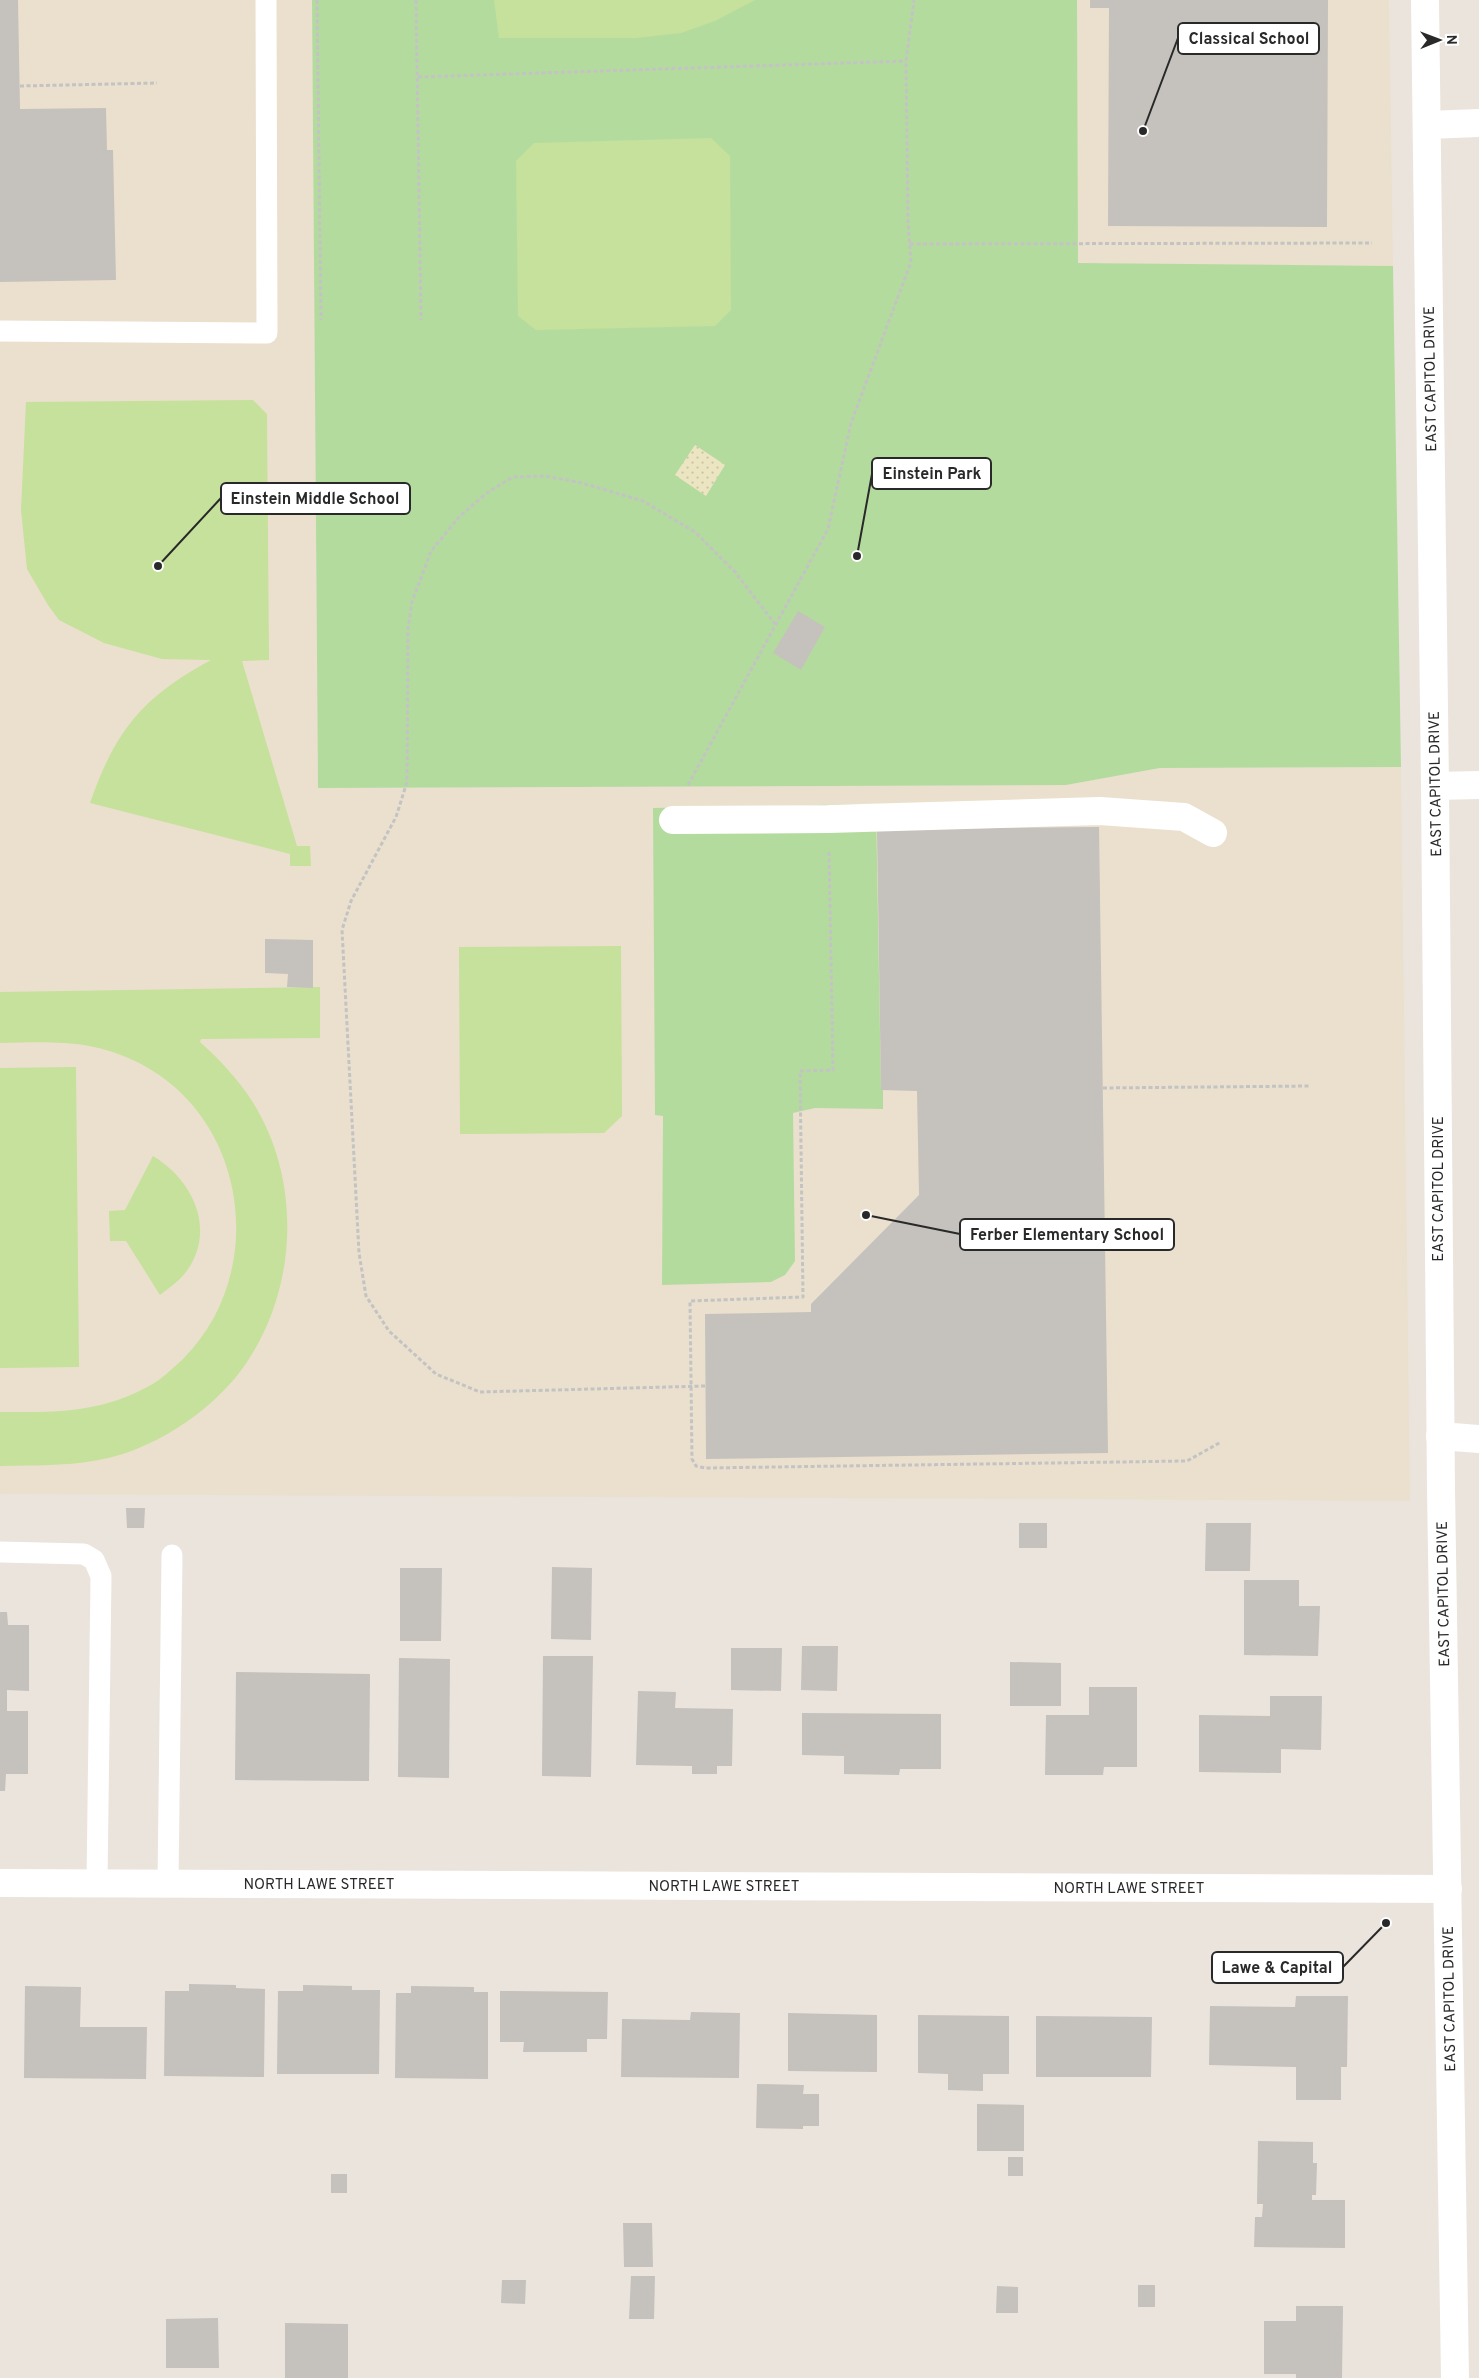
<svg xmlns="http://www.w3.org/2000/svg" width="1479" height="2378" font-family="Overpass,sans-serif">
<defs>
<pattern id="sand-dots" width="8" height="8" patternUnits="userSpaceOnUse" patternTransform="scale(1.25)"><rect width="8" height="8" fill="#ece5c2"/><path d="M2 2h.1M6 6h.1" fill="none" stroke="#cac4a7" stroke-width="1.8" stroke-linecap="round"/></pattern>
</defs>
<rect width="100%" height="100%" fill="#eae4dc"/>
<path fill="#eae0cd" d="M 0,0 L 312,0 L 318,788 L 1066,785 L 1160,768 L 1401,767 L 1410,1501 L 0,1494 Z
M 892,0 L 1389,0 L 1393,266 L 911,262 Z"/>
<path fill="#b4db9e" d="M 312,0 L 1077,0 L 1078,263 L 1393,266 L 1401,767 L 1160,768 L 1066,785 L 318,788 Z
M 876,804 L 881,1090 L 883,1090 L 883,1109 L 815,1108 L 793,1113 L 795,1261 L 785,1275 L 771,1282 L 662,1285 L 663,1116 L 655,1115 L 653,808 Z"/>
<path fill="url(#sand-dots)" d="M 695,445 L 725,465 L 706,496 L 675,475 Z"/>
<path fill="#c5e19b" d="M 494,0 L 755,0 L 715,21 L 681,33 L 636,38 L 499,38 Z
M 711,138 L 730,156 L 731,310 L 715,326 L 536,330 L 518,316 L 516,161 L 534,143 Z
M 253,400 L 267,414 L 269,660 L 242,661 L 297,846 L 310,846 L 311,866 L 290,866 L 290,854 L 90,803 C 116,729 143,697 211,660 L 162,659 L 104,643 L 59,620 L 48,605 L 27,569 L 21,510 L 26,402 Z
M 621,946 L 622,1116 L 604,1133 L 460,1134 L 459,947 Z
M 320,987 L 320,1038 L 201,1039 L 200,1042 C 219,1059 238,1079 252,1101 C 303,1181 298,1292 242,1369 C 218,1402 179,1431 141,1447 C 97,1467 48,1465 0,1466 L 0,1412 C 56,1412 99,1414 151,1385 C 162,1379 173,1368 183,1359 C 269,1273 249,1117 137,1062 C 90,1039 51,1042 0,1043 L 0,992 Z
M 76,1067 L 79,1367 L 0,1368 L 0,1068 Z
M 153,1156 C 193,1180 217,1230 186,1272 C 179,1281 169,1288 160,1295 L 126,1241 L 110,1241 L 109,1211 L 125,1210 Z"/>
<path fill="#c5c1bc" d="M 0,0 L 18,0 L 20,109 L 106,108 L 107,150 L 113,150 L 116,280 L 0,282 Z
M 1090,0 L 1328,0 L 1327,227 L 1108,226 L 1109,8 L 1090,8 Z
M 798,611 L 825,627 L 801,670 L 773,653 Z
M 1099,827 L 1108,1453 L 706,1459 L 705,1314 L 811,1312 L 811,1304 L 919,1195 L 917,1091 L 881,1090 L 877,829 Z
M 265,939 L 313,940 L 313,988 L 287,987 L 288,974 L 265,973 Z
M 126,1508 L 145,1508 L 144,1528 L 127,1528 Z
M 1019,1523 L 1047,1523 L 1047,1548 L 1019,1548 Z
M 1206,1523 L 1251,1523 L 1250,1571 L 1205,1571 Z
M 552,1567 L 592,1568 L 591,1640 L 551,1639 Z
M 400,1568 L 442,1568 L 441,1641 L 400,1641 Z
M 1244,1580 L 1299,1580 L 1299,1606 L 1320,1606 L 1318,1656 L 1244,1655 Z
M 0,1612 L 7,1612 L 8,1625 L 29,1625 L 29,1691 L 7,1690 L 7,1711 L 28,1711 L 28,1774 L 6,1774 L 5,1791 L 0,1791 Z
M 802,1646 L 838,1646 L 837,1691 L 801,1690 Z
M 731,1648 L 782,1648 L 781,1691 L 731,1690 Z
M 543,1656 L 593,1656 L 591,1777 L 542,1776 Z
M 399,1658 L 450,1659 L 449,1778 L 398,1777 Z
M 1010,1662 L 1061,1663 L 1061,1706 L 1010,1706 Z
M 236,1672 L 370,1674 L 369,1781 L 235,1780 Z
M 1089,1687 L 1137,1687 L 1137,1767 L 1104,1767 L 1103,1775 L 1045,1775 L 1046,1715 L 1089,1715 Z
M 638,1691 L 676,1692 L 675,1708 L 733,1709 L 732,1766 L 717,1766 L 717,1774 L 692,1774 L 692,1766 L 636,1765 Z
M 1270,1696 L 1322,1696 L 1321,1750 L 1281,1749 L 1281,1773 L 1199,1772 L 1199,1715 L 1270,1716 Z
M 802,1713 L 941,1714 L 941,1769 L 900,1769 L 899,1775 L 844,1774 L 844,1756 L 802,1755 Z
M 189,1984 L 236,1985 L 236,1988 L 265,1989 L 264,2077 L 164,2076 L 165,1991 L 189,1991 Z
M 303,1985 L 352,1986 L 352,1990 L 380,1990 L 379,2074 L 277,2074 L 278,1991 L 303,1991 Z
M 25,1986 L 81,1987 L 80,2027 L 147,2027 L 146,2079 L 24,2078 Z
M 411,1986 L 474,1987 L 474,1992 L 488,1992 L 488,2079 L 395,2078 L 396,1993 L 411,1993 Z
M 500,1991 L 608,1992 L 607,2039 L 587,2039 L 587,2052 L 523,2052 L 524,2042 L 500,2042 Z
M 1296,1996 L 1348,1996 L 1347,2067 L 1341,2067 L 1341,2100 L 1296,2100 L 1296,2067 L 1209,2065 L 1210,2006 L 1295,2007 Z
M 691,2012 L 740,2013 L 739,2078 L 621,2077 L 622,2019 L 690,2020 Z
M 788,2013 L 877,2015 L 877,2072 L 788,2071 Z
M 918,2015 L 1009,2016 L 1009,2074 L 983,2074 L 983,2091 L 948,2090 L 948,2074 L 918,2073 Z
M 1036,2016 L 1152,2017 L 1151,2077 L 1036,2077 Z
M 757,2084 L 804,2085 L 803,2094 L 819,2094 L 819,2126 L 803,2126 L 803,2129 L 756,2128 Z
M 977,2104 L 1024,2105 L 1024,2151 L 977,2151 Z
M 1258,2141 L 1313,2142 L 1313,2163 L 1317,2163 L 1316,2195 L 1312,2195 L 1312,2200 L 1345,2200 L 1345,2248 L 1254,2247 L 1255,2217 L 1262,2217 L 1263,2204 L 1257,2204 Z
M 1008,2157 L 1023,2157 L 1023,2176 L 1008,2176 Z
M 331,2174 L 347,2174 L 347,2193 L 331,2193 Z
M 623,2223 L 652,2223 L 653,2267 L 624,2267 Z
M 631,2276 L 655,2276 L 654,2319 L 629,2319 Z
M 502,2280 L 526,2280 L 525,2304 L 501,2303 Z
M 1138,2285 L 1155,2285 L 1155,2307 L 1138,2307 Z
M 997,2286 L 1018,2287 L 1018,2313 L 996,2313 Z
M 1296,2306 L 1343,2306 L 1342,2378 L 1296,2378 L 1296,2374 L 1264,2374 L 1264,2321 L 1296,2321 Z
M 218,2318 L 219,2368 L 166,2368 L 166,2319 Z
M 285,2323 L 348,2324 L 348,2378 L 285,2378 Z"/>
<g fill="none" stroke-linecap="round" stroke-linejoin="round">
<path stroke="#c3c3c3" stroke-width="3" stroke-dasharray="4 2.5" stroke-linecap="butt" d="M 317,0 L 321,320
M 416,0 L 421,320
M 418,77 L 906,61
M 20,86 L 157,83
M 910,244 L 1372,243
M 688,785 L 828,529 L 851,423 L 911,262 L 908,222 L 906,61 L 914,0
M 829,852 L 833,1070 L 800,1071 L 803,1297 L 690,1301 L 692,1459 L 696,1466 L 705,1468 L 1187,1461 L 1221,1442
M 1103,1088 L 1310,1086
M 705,1386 L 480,1392 L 436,1374 L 389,1331 L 366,1296 L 359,1253 L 342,930 L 351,901 L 396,817 L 407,782 L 408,628 L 412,602 L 431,551 L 460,516 L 488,492 L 513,477 L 545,476 L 582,483 L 643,501 L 695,532 L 735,572 L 775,624"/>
<path stroke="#fff" stroke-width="21" d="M 0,331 L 267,333 L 266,0
M 0,1552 L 84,1554 L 94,1560 L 101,1576 L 97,1883
M 168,1884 L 172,1555"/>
<path stroke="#fff" stroke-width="28" d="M 1427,125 L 1479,123
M 1435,786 L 1479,785
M 673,820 L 828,819 L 1100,811 L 1184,817 L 1213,833
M 1440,1436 L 1479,1439
M 0,1883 L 1448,1889"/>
<path stroke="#fff" stroke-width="28" d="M 1425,0 L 1435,786 L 1441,1489 L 1455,2378"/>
</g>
<g text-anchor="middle" stroke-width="4" stroke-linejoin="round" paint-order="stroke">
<g font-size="15" fill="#292929" stroke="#fff">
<text transform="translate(1430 379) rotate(-91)" y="5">EAST CAPITOL DRIVE</text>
<text transform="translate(1435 784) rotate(-91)" y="5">EAST CAPITOL DRIVE</text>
<text transform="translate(1438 1189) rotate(-90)" y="5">EAST CAPITOL DRIVE</text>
<text transform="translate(1443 1594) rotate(-91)" y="5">EAST CAPITOL DRIVE</text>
<text x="319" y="1889">NORTH LAWE STREET</text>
<text x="724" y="1891">NORTH LAWE STREET</text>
<text x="1129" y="1893">NORTH LAWE STREET</text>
<text transform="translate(1449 1999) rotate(-91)" y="5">EAST CAPITOL DRIVE</text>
</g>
</g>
<path fill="none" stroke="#292929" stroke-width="2" d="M1143 131L1178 38M857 556L872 474M158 566L221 498M866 1215L960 1234M1386 1923L1343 1967"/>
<g fill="#292929" stroke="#fff" stroke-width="2">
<circle cx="1143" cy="131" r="5"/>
<circle cx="857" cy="556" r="5"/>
<circle cx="158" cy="566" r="5"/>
<circle cx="866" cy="1215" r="5"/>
<circle cx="1386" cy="1923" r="5"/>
</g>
<g fill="#fff" stroke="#292929" stroke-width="2">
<rect x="1178" y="23" width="141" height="31" rx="5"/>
<rect x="872" y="458" width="119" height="31" rx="5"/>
<rect x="221" y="483" width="189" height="31" rx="5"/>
<rect x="960" y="1219" width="214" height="31" rx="5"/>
<rect x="1212" y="1952" width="131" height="31" rx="5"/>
</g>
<g font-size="16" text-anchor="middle" font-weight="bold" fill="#292929">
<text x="1249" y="44">Classical School</text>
<text x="932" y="479">Einstein Park</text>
<text x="315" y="504">Einstein Middle School</text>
<text x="1067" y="1240">Ferber Elementary School</text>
<text x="1277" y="1973">Lawe &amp; Capital</text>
</g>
<g transform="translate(1439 40) rotate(89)" stroke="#ffffff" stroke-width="4" paint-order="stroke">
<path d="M0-4L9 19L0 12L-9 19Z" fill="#292929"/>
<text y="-8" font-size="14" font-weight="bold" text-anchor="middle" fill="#292929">N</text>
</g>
</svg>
